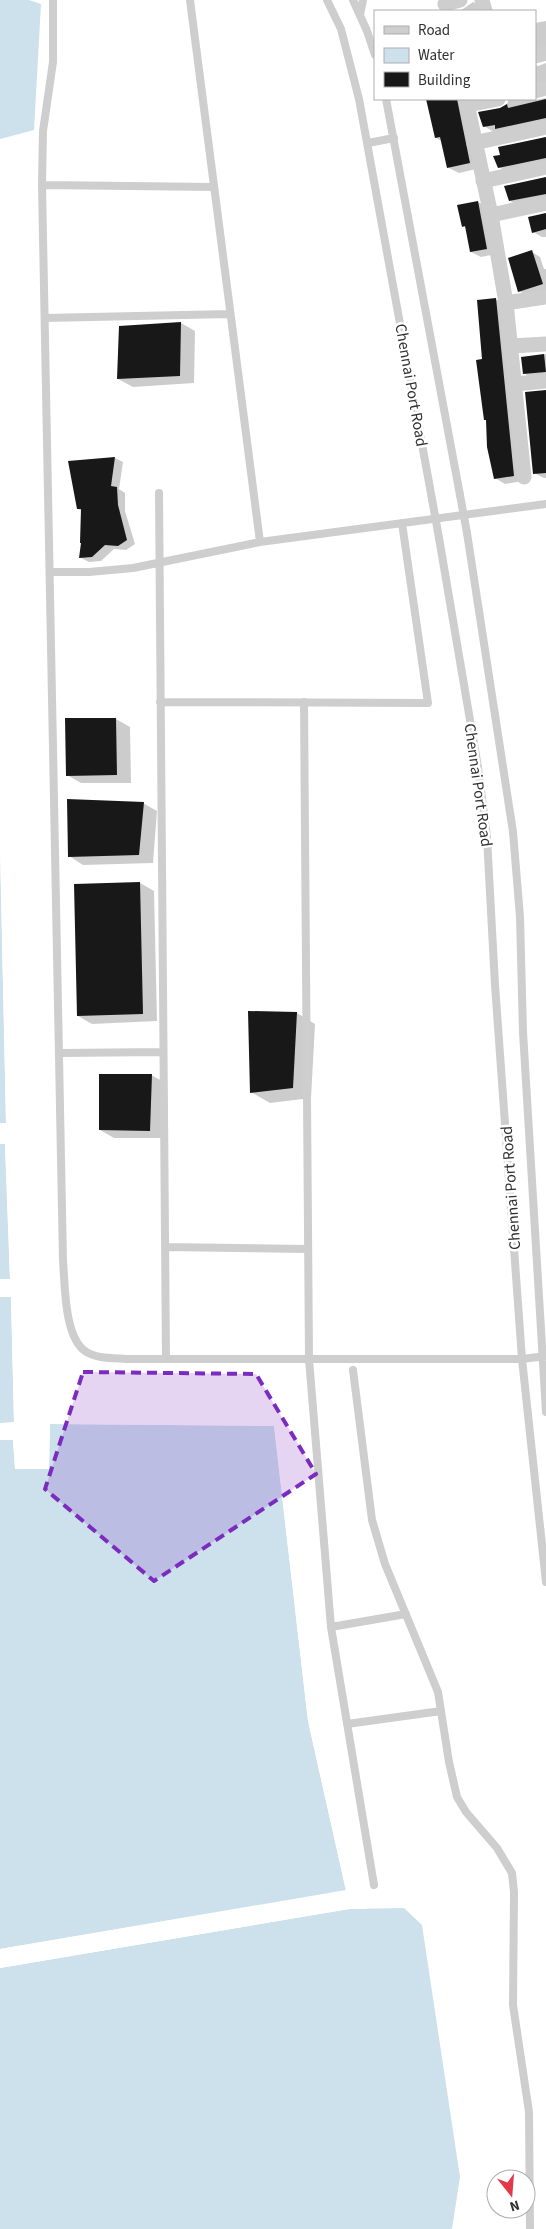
<svg xmlns="http://www.w3.org/2000/svg" width="546" height="2229" font-family="'Source Sans 3',sans-serif">
<rect width="100%" height="100%" fill="#fff"/>
<path fill="#cce1ec" d="M 0,0 L 29,0 L 41,4 L 34,130 L 0,139 Z
M 0,847 L 6,1123 L 0,1123 Z
M 0,1144 L 5,1144 L 10,1279 L 0,1279 Z
M 0,1297 L 11,1297 L 14,1423 L 0,1423 Z
M 50,1424 L 274,1426 L 308,1721 L 346,1891 L 0,1949 L 0,1440 L 13,1440 L 15,1469 L 49,1469 Z
M 404,1908 L 422,1925 L 460,2177 L 452,2229 L 0,2229 L 0,1968 L 349,1909 Z"/>
<path fill="#fff" d="M 0,844 L 2,847 L 8,1123 L 6,1126 L 0,1126 L 0,1123 L 6,1123 Z
M 0,1141 L 6,1141 L 8,1144 L 12,1279 L 10,1281 L 0,1282 L 0,1279 L 10,1279 L 5,1144 L 0,1144 Z
M 12,1295 L 14,1297 L 16,1423 L 14,1425 L 0,1425 L 0,1423 L 14,1422 L 11,1297 L 0,1297 L 0,1295 Z
M 50,1421 L 277,1425 L 311,1720 L 348,1890 L 347,1893 L 0,1951 L 0,1949 L 346,1890 L 308,1721 L 274,1426 L 50,1424 L 49,1469 L 15,1469 L 13,1440 L 0,1440 L 0,1438 L 16,1439 L 17,1467 L 47,1467 L 48,1424 Z
M 348,1907 L 367,1907 L 367,1909 L 349,1909 L 0,1968 L 0,1966 Z"/>
<path fill="#0003" d="M 473,2 L 483,8 L 484,11 L 460,11 Z
M 546,21 L 546,52 L 539,54 L 536,65 L 538,66 L 546,63 L 546,87 L 539,90 L 535,100 L 546,98 L 546,125 L 494,132 L 484,126 L 505,107 L 508,102 L 508,99 L 535,99 L 535,23 Z
M 427,99 L 469,99 L 480,168 L 459,173 L 449,168 L 442,141 L 436,138 Z
M 546,137 L 546,165 L 509,173 L 499,167 L 501,156 L 500,148 Z
M 546,178 L 546,202 L 520,206 L 510,201 Z
M 478,202 L 487,207 L 496,254 L 481,257 L 471,252 L 467,229 L 463,226 Z
M 546,213 L 546,237 L 542,237 L 533,232 Z
M 532,252 L 540,257 L 544,269 L 546,269 L 546,290 L 528,296 L 519,291 Z
M 495,299 L 505,304 L 523,481 L 505,484 L 495,478 L 487,421 L 485,419 L 483,360 Z
M 181,323 L 195,331 L 194,383 L 133,387 L 118,379 L 120,327 Z
M 546,354 L 546,378 L 533,379 L 524,373 L 522,358 Z
M 546,391 L 546,478 L 544,478 L 534,473 Z
M 115,458 L 123,462 L 119,489 L 125,493 L 125,511 L 135,544 L 126,550 L 114,549 L 101,561 L 89,562 L 81,558 L 83,543 L 82,511 L 78,509 Z
M 116,719 L 130,727 L 131,783 L 81,783 L 67,775 Z
M 143,803 L 157,811 L 153,863 L 83,865 L 69,856 Z
M 140,883 L 154,891 L 157,1021 L 92,1024 L 78,1016 Z
M 250,1013 L 297,1013 L 315,1024 L 311,1098 L 270,1103 L 251,1092 Z
M 151,1075 L 166,1083 L 164,1138 L 114,1138 L 100,1130 Z"/>
<path fill="#181818" d="M 426,99 L 457,99 L 470,163 L 447,168 L 440,137 L 435,138 Z
M 546,99 L 546,118 L 495,129 L 495,125 L 483,127 L 478,112 L 500,108 L 507,104 L 508,108 Z
M 546,137 L 546,158 L 498,168 L 493,156 L 500,155 L 498,147 Z
M 546,177 L 546,194 L 509,201 L 504,186 Z
M 478,201 L 487,249 L 470,252 L 465,226 L 462,227 L 457,205 Z
M 546,213 L 546,229 L 532,233 L 528,217 Z
M 532,250 L 543,284 L 518,292 L 508,258 Z
M 496,298 L 514,476 L 494,479 L 487,447 L 486,420 L 484,420 L 476,360 L 482,359 L 477,300 Z
M 181,322 L 180,376 L 117,379 L 119,326 Z
M 544,354 L 546,372 L 523,374 L 521,357 Z
M 546,390 L 546,473 L 533,474 L 525,392 Z
M 115,457 L 111,486 L 117,487 L 118,505 L 127,540 L 118,546 L 105,545 L 92,557 L 79,558 L 81,543 L 80,543 L 81,509 L 77,509 L 68,461 Z
M 65,718 L 116,718 L 117,775 L 66,776 Z
M 67,799 L 144,802 L 139,855 L 68,857 Z
M 140,882 L 143,1014 L 77,1016 L 74,884 Z
M 248,1011 L 297,1012 L 293,1088 L 250,1093 Z
M 99,1074 L 152,1074 L 150,1131 L 99,1130 Z"/>
<g fill="none" stroke-linecap="round" stroke-linejoin="round">
<path stroke="#cecece" stroke-width="8" d="M 53,0 L 53,62 L 43,131 L 42,185 L 63,1261 C 65,1284 64,1336 85,1351 C 96,1359 113,1358 127,1359 L 522,1359 L 546,1356
M 190,0 L 260,542
M 327,0 L 341,29 L 359,99 L 432,499
M 353,0 L 367,31 L 375,55
M 360,15 L 363,0
M 386,99 L 460,495
M 368,143 L 394,138
M 42,185 L 214,187
M 45,318 L 230,314
M 159,493 L 166,1359
M 467,533 L 513,832 L 520,917 L 523,1032 L 546,1412
M 439,538 L 478,767 L 487,837 L 495,985 L 522,1359 L 546,1582
M 50,572 L 89,572 L 133,568 L 260,542 L 546,504
M 160,702 L 428,703 L 402,523
M 304,702 L 309,1359 L 331,1627 L 374,1885
M 60,1053 L 163,1052
M 165,1247 L 308,1249
M 353,1370 L 372,1520 L 385,1564 L 438,1692 L 449,1762 L 457,1797 L 466,1812 L 497,1848 L 512,1873 L 514,1892 L 513,2005 L 529,2112 L 530,2229
M 331,1627 L 406,1614
M 347,1724 L 441,1711"/>
<path stroke="#cecece" stroke-width="15" d="M 482,0 L 485,11
M 445,4 L 460,0
M 535,56 L 546,53
M 535,91 L 546,88
M 466,99 L 491,215 L 506,303 L 524,477
M 468,105 L 498,99
M 474,143 L 546,127
M 483,181 L 546,167
M 491,215 L 546,203
M 506,303 L 546,297
M 511,346 L 546,344
M 515,384 L 546,381"/>
<path stroke="#cecece" stroke-width="8" d="M 460,495 L 467,533
M 432,499 L 439,538"/>
</g>
<path fill="#7b2cbf" fill-opacity="0.2" stroke="#7b2cbf" stroke-width="4" stroke-dasharray="10 6" stroke-linejoin="round" d="M 83,1372 L 256,1374 L 316,1474 L 154,1581 L 45,1489 Z"/>
<g text-anchor="middle" stroke-width="5" stroke-linejoin="round" paint-order="stroke">
<g font-size="16" fill="#313131" stroke="#fff">
<text transform="translate(412 385) rotate(80)" y="6">Chennai Port Road</text>
<text transform="translate(479 785) rotate(82)" y="6">Chennai Port Road</text>
<text transform="translate(510 1188) rotate(-94)" y="6">Chennai Port Road</text>
</g>
</g>
<rect x="374" y="10" width="162" height="90" fill="#ffffff" stroke="#adadad"/>
<rect x="384" y="26" width="25" height="8" fill="#cecece" stroke="#adadad"/>
<text x="418" y="35" font-size="15" fill="#313131">Road</text>
<rect x="384" y="48" width="25" height="15" fill="#cce1ec" stroke="#adadad"/>
<text x="418" y="60" font-size="15" fill="#313131">Water</text>
<rect x="384" y="72" width="25" height="15" fill="#181818" stroke="#adadad"/>
<text x="418" y="85" font-size="15" fill="#313131">Building</text>
<g transform="translate(511 2194) rotate(163)"><circle r="24" fill="#ffffff" stroke="#adadad"/>
<path d="M0-4L9 19L0 12L-9 19Z" fill="#e2384a"/>
<text y="-8" font-size="14" font-weight="bold" text-anchor="middle" fill="#313131">N</text>
</g>
</svg>
